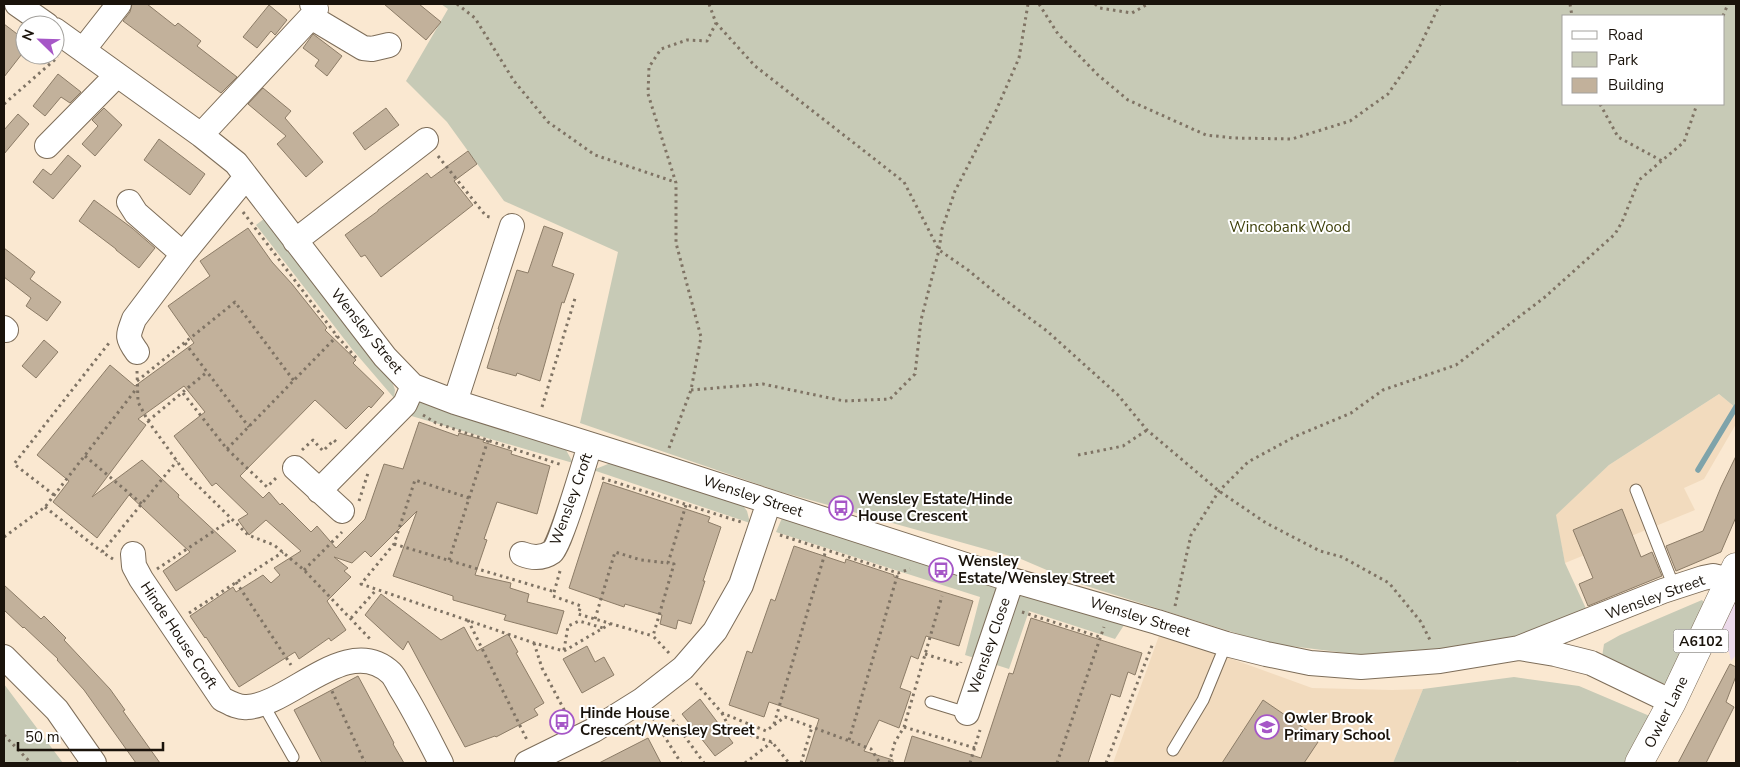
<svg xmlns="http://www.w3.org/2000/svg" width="1740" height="767" font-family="'Nunito Sans',sans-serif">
<rect width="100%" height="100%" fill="#fae8d1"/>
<path fill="#ecdaeb" d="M 1736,598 L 1736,655 L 1731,661 L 1729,652 L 1719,651 L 1713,646 Z"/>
<path fill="#f2dbbe" d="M 1719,394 L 1736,408 L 1736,424 L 1704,479 L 1684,488 L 1695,510 L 1565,563 L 1555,515 L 1609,465 Z
M 1160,633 L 1312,688 L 1392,690 L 1423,689 L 1393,763 L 1113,763 Z"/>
<path fill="#c7cab6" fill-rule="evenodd" d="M 441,4 L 1736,4 L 1736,408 L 1719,394 L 1609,465 L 1556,515 L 1565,563 L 1588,613 L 1544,632 L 1480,646 L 1362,655 L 1267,643 L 1077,583 L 1021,559 L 778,491 L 580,423 L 618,252 L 504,201 L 447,122 L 406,81 L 448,9 ZM 1564,16 L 1724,16 L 1724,104 L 1564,104 Z
M 265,218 L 392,381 L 395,390 L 394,398 L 352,349 L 256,225 Z
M 417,401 L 564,446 L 573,463 L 408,415 Z
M 608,464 L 618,464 L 741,503 L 747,511 L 750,523 L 593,470 Z
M 782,518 L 1126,622 L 1115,639 L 1029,611 L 1009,669 L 965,655 L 980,597 L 776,532 Z
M 1702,600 L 1707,606 L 1668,684 L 1651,682 L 1602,657 L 1604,644 L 1620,635 Z
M 1514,677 L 1579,686 L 1652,717 L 1629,763 L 1521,763 L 1517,761 L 1516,763 L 1393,763 L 1423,689 Z
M 4,684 L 60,759 L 63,763 L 4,763 Z"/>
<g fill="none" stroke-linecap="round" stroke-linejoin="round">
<path stroke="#7ea3aa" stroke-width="5.5" d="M 1698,470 L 1736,407"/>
</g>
<path fill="#c2b19b" stroke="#8c7c67" d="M 132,4 L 147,4 L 175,26 L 178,23 L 201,41 L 197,46 L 237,77 L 221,93 L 123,21 L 130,12 Z
M 384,4 L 419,4 L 441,22 L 426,40 Z
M 269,5 L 287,20 L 275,35 L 271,31 L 257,48 L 243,37 Z
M 4,24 L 25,40 L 25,50 L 4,77 Z
M 313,34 L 342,56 L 327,76 L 315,66 L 319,60 L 303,48 Z
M 58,74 L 81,92 L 70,103 L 61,97 L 45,116 L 33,106 Z
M 263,88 L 291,111 L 285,118 L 323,162 L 306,177 L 277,144 L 286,136 L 248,104 Z
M 104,108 L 122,125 L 95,156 L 82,144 L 98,126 L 92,120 Z
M 386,108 L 399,125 L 365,150 L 353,133 Z
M 18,114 L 29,124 L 4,154 L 4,130 Z
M 159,139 L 205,174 L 190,195 L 144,160 Z
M 468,151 L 477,164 L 454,181 L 473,205 L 381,277 L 365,255 L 361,257 L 345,235 L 378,211 L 378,210 L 427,173 L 431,178 Z
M 68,155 L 81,166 L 53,199 L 33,182 L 43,169 L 51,175 Z
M 94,200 L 132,228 L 155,248 L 139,268 L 116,250 L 116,249 L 79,221 Z
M 544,226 L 563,233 L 552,266 L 574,274 L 564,303 L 562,302 L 540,381 L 517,373 L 516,376 L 487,368 L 499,329 L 498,329 L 517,270 L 528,273 Z
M 248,228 L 272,262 L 292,284 L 327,328 L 325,330 L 356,360 L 353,363 L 384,393 L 371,408 L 369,406 L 346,429 L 315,400 L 240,476 L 263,498 L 269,492 L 280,505 L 282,503 L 311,532 L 317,526 L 336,548 L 365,519 L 384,464 L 403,469 L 419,422 L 458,436 L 459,433 L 484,440 L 483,442 L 512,451 L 511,454 L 550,466 L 537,514 L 497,502 L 484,539 L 487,540 L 475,575 L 511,583 L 510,588 L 529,594 L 527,602 L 564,611 L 557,634 L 504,620 L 506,615 L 453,600 L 453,596 L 393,576 L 417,511 L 371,557 L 365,551 L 352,563 L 334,557 L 348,568 L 344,571 L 351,577 L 327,601 L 346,630 L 331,641 L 329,638 L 299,659 L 295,652 L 239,687 L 206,637 L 205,638 L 190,616 L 233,587 L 236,592 L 263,575 L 271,583 L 280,575 L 274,568 L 301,551 L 266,520 L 249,535 L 238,520 L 248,514 L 216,483 L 212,486 L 174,436 L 205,412 L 184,386 L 138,419 L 146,425 L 92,497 L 142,460 L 179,495 L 178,497 L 236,551 L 176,591 L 163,571 L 190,552 L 129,495 L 97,538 L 53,502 L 69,481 L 37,455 L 110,365 L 135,386 L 194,343 L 168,306 L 210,276 L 200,261 Z
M 4,248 L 35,272 L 30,279 L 61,302 L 47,321 L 26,306 L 31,298 L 4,277 Z
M 44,340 L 58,352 L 36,378 L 22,366 Z
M 1736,456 L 1736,517 L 1721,552 L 1676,571 L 1666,546 L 1703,531 L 1721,487 Z
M 603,482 L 710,517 L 708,522 L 721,527 L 703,581 L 705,581 L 691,624 L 678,620 L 676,629 L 660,624 L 662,615 L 625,604 L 624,607 L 569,588 Z
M 1622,509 L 1641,557 L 1652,552 L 1662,576 L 1588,606 L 1579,584 L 1593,578 L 1573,530 Z
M 794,546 L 845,563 L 846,559 L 894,575 L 894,577 L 973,601 L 959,646 L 926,636 L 918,659 L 911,656 L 900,688 L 911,692 L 899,728 L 879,720 L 864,751 L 893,760 L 893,763 L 805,763 L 819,719 L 769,702 L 764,717 L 729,705 L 747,651 L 752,653 L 771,599 L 775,601 Z
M 4,585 L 41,619 L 44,616 L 66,638 L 64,640 L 110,689 L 125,710 L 123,711 L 160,763 L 136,763 L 84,690 L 57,660 L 58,659 L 24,627 L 23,628 L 4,610 Z
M 381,594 L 441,640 L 464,627 L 477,651 L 508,634 L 518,652 L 516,653 L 544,703 L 534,709 L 538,715 L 496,737 L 495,736 L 465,747 L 408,641 L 403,650 L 365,615 Z
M 1031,618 L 1142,653 L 1135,675 L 1128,672 L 1120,697 L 1111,694 L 1088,763 L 904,763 L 912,736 L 981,758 L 1009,673 L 1013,674 Z
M 587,646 L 595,662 L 604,657 L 614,675 L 582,693 L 563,659 Z
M 1730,664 L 1736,667 L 1736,676 L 1726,702 L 1734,707 L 1706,763 L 1678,763 Z
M 358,676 L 394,743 L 393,744 L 404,763 L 322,763 L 294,710 Z
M 700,699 L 733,743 L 715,756 L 682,714 Z
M 1263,700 L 1320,739 L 1304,763 L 1222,763 Z
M 648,738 L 661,763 L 599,763 Z"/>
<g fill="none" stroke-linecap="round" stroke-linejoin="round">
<g stroke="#7d6d59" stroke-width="13">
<path id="service" d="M 1636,490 L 1674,587
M 931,702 L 967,713
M 263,704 L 293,757
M 1173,750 L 1203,700 L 1226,644"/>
</g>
<g stroke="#7d6d59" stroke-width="26">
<path id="minor" d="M 17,4 L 47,25
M 311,17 L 363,48 L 372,49 L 389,45
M 55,30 L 201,135 L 236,163 L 385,357 L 413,386 L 455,402 L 662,467 L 1012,580 L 1157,622 L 1226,644 L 1266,654 L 1310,663 L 1361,667 L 1440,661 L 1519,648 L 1663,591 L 1703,578 L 1713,576 L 1730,580
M 83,50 L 119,4
M 201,135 L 311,17 L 316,9 L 312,4
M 47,146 L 116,76
M 129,202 L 136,213 L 183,254
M 295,241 L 426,140
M 4,328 L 6,330
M 137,352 C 126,337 128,336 134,319 L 183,254 L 246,177
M 455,402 L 512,226
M 295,468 L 342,511
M 319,491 L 405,404 L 413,386
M 133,554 L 134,566 L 141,579 L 222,699 C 230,703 238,708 247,707 C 290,705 348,632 391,673 C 395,677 398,684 401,689 C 416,713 428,738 441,763
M 522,554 C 532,558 542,559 552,552 C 560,546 585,461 590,445
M 1519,648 L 1555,654 L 1591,663 L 1672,702
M 4,657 L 57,710 L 94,763
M 967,713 L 1012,580
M 527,763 L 594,730 L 642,700 L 683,668 L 715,631 L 741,585 L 769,502"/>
</g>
<g stroke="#7d6d59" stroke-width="29">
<path id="primary" d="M 1639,763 L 1672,702 L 1736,567"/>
</g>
<path stroke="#7f7364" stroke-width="3" stroke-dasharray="2.5 4" stroke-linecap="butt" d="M 457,4 L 475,18 L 514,81 L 548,122 L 595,155 L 675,182
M 1039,4 L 1058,34 L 1098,75 L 1128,100 L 1206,135 L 1234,138 L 1292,139 L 1350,121 L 1388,94 L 1417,52 L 1440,4
M 1095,4 L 1100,8 L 1132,13 L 1148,4
M 1570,4 L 1572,16
M 1723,16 L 1728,4
M 716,23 L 755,66 L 904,182 L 939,250 L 968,270 L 997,294 L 1047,331 L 1118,395 L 1147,430 L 1219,491 L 1266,523 L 1320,551 L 1342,557 L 1389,583 L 1421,622 L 1430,640
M 4,104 L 58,57
M 1600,104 L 1618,137 L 1662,161
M 438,156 L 486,216 L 493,218
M 243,212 L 337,336 L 357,359
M 185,343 L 249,427
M 137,371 L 138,402 L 148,421 L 187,475 L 248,535 L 274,545 L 304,570 L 371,640
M 137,381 L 235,302 L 294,381
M 691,390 L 763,384 L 844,401 L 890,399 L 915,374 L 921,320 L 939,250 L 942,229 L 955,191 L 995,113 L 1019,58 L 1028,4
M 183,393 L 227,449 L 267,487 L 277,477
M 542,407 L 576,295
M 423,415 L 436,423 L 562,465
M 148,421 L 207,372
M 669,448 L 691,390 L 701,337 L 676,243 L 676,183 L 648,94 L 649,67 L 661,49 L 687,40 L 707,41 L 716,23 L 709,4
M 227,449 L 337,336
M 302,450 L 313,440 L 323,451 L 334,440 L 338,444
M 1078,455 L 1123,446 L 1147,430
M 85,456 L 142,504
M 602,478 L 741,522
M 54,495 L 14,464 L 109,343
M 469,498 L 415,480 L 394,544 L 361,584 L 534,643 L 564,651 L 610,624
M 359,501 L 368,473
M 45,507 L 102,552
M 780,535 L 898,573 L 910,569
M 4,537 L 45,507 L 137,388
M 394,544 L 555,592
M 113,559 L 102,552 L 177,461
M 449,560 L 488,440
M 157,569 L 232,519
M 304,570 L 342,532
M 560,571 L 553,596 L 581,606 L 578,614 L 653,636
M 236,582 L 291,665
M 1175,606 L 1191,535 L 1219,491 L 1248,462 L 1296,436 L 1351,413 L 1383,390 L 1456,365 L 1545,297 L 1615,234 L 1622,222 L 1639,180 L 1684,142 L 1697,104
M 1022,612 L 1100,637
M 189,613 L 283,552
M 351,618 L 377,589
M 595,619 L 615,552 L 641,560 L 668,563
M 468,620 L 527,740
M 534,643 L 542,668 L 569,719
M 564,650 L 568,626 L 579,621 L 603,628
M 669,653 L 653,636 L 674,564 L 668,563 L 686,505
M 925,654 L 960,665 L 961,662
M 696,683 L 722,713 L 766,731 L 785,717 L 871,749 L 880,763
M 332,691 L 365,763
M 665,709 L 704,763
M 722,713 L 730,729 L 772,742 L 789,763
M 653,718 L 681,763
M 774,724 L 826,550
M 904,727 L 975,748
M 4,735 L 31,763
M 849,740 L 898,573
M 745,763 L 772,742
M 801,763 L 812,727
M 889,763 L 895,742 L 904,727 L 942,596
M 970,763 L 980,730
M 1057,763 L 1104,627
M 1106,763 L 1153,643"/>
<use href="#service" stroke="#fff" stroke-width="11"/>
<use href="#minor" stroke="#fff" stroke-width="24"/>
<use href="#primary" stroke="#fff" stroke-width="28"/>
</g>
<defs>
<g id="bus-ring" transform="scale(1.25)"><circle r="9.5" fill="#fff" stroke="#a657c7" stroke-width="1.5"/><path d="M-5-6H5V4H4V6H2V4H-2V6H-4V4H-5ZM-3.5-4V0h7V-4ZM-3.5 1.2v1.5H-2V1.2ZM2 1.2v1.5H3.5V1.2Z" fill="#a657c7"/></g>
<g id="school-ring" transform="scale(1.25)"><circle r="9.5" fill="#fff" stroke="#a657c7" stroke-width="1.5"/><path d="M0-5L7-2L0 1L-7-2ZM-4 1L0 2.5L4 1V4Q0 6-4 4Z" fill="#a657c7"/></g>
</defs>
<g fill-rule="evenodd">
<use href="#bus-ring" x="841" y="508"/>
<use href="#bus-ring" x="941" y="570"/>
<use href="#bus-ring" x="562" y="722"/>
<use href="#school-ring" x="1267" y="727"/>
</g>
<g text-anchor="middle" stroke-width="4" stroke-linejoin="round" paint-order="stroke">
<rect fill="#fff" stroke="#5f5a54" stroke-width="1" x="1673.5" y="629.5" width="55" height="23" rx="4"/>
<g font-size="14" font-weight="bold" fill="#1a130b">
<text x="1701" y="646">A6102</text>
</g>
<g font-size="15" fill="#3d3f09" stroke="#fff">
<text x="1290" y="232">Wincobank Wood</text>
</g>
<g font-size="15" fill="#1a130b" stroke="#fff">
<text transform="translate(367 331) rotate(51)" y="5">Wensley Street</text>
<text transform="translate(753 496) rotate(18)" y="5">Wensley Street</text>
<text transform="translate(571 499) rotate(-70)" y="5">Wensley Croft</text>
<text transform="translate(1655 597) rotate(-20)" y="5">Wensley Street</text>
<text transform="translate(1140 617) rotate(17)" y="5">Wensley Street</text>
<text transform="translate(179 635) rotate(56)" y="5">Hinde House Croft</text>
<text transform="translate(989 646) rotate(-71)" y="5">Wensley Close</text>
<text transform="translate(1666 712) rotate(-63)" y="5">Owler Lane</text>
</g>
<g font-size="15" font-weight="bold" fill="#1a130b" stroke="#fff" text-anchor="start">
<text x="858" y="504">Wensley Estate/Hinde<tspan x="858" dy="17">House Crescent</tspan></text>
<text x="958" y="566">Wensley<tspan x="958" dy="17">Estate/Wensley Street</tspan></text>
<text x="580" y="718">Hinde House<tspan x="580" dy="17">Crescent/Wensley Street</tspan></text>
<text x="1284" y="723">Owler Brook<tspan x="1284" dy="17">Primary School</tspan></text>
</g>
</g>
<rect width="1740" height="767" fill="none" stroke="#1a130b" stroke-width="10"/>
<rect x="1562" y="15" width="162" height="90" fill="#ffffff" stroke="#a3a19d"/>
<rect x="1572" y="31" width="25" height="8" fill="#ffffff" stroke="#a3a19d"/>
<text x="1608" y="40" font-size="15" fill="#1a130b">Road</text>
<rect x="1572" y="52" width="25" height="15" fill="#c7cab6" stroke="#a3a19d"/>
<text x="1608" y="65" font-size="15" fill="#1a130b">Park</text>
<rect x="1572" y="78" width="25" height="15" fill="#c2b19b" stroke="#a3a19d"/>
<text x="1608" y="90" font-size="15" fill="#1a130b">Building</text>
<g transform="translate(40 40) rotate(293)"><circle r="24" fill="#ffffff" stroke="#a3a19d"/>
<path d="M0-4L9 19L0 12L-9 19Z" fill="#a657c7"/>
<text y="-8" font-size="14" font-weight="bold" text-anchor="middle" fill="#1a130b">N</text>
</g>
<path d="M18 742v8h145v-8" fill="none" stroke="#1a130b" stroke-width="2.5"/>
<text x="25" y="742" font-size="15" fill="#1a130b" stroke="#ffffff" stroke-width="4" paint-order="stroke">50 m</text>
</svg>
